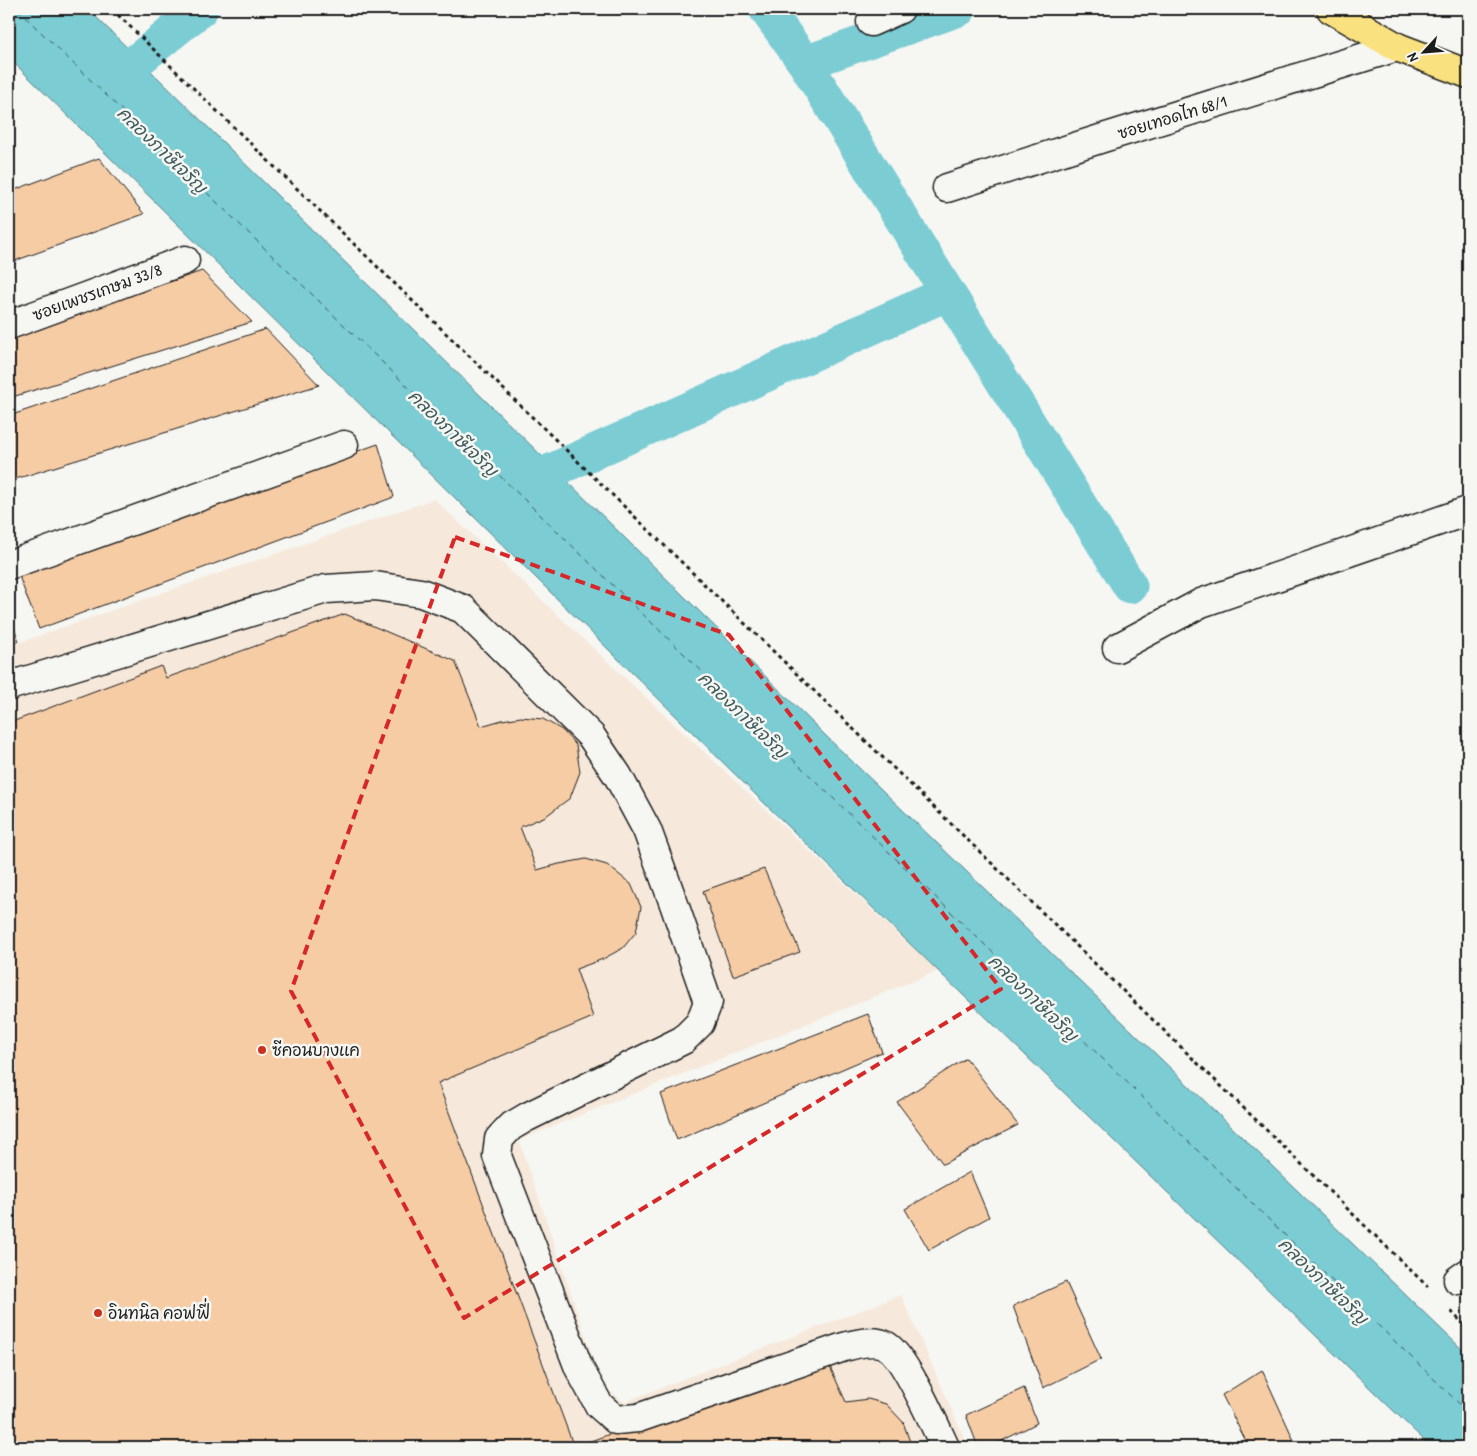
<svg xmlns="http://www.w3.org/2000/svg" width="1477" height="1456" font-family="'Patrick Hand','Playpen Sans Thai',sans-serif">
<rect width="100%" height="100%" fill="#f6f6f2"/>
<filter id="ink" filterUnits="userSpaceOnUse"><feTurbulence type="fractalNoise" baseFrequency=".02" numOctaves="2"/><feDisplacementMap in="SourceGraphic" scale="10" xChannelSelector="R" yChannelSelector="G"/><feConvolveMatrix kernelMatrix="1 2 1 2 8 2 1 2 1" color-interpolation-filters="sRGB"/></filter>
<g filter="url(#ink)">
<path fill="#f6e9db" d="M 434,499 L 938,971 L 519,1140 L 602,1385 L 624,1402 L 901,1295 L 968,1447 L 9,1447 L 9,646 Z"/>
<path fill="#7bccd4" stroke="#55868a" d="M 9,9 L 88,9 L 827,737 L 1468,1355 L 1468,1447 L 1431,1447 L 758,797 L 9,58 Z"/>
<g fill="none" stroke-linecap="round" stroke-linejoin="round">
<path stroke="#7bccd4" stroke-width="35" d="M 766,9 L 805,63 L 1130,586
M 805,63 L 959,9
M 101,90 L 201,9
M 511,489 L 948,293"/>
<path stroke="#3d5a5c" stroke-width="1" stroke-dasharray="6 5" stroke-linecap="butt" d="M 17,9 L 1468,1412"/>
</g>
<path fill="#f6cca5" stroke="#1c1c1c" d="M 99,158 L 144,214 L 9,263 L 9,192 Z
M 202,271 L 252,322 L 9,398 L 9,337 Z
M 266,329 L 319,385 L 9,481 L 9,416 Z
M 378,444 L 394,497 L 39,629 L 17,571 Z
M 9,614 L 19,641 L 9,645 Z
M 345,614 L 455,661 L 481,726 L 502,720 L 521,717 L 543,719 L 562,730 L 576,745 L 580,772 L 570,798 L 546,816 L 520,827 L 537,870 L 559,864 L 586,859 L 607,865 L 631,884 L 641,907 L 636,932 L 623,948 L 603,959 L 576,969 L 593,1017 L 438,1083 L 574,1447 L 825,1356 L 846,1402 L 868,1399 L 886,1404 L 903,1422 L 910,1442 L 910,1447 L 9,1447 L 9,723 L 161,666 L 166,678 Z
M 764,869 L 800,952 L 733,976 L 703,891 Z
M 868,1014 L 882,1052 L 677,1140 L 661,1094 Z
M 966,1058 L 1018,1125 L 943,1164 L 897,1102 Z
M 970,1172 L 989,1217 L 929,1250 L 905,1209 Z
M 1066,1282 L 1101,1359 L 1043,1388 L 1013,1306 Z
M 1262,1370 L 1297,1447 L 1249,1447 L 1222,1395 Z
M 1024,1388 L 1037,1423 L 990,1447 L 978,1447 L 966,1415 Z"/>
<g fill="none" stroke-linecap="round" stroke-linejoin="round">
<g stroke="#1c1c1c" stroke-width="31">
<path id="minor" d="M 871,22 L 900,9
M 947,188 L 1103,138 L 1397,47
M 9,325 L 185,260
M 9,565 L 344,445
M 1117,648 L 1201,603 L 1468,511
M 9,686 L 326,589 L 375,586 L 421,593 L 463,609 L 591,736 L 618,776 L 647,830 L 674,904 L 708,1002 L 700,1023 L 683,1040 L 527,1117 L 510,1127 L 499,1139 L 497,1156 L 579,1368 L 599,1405 L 616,1420 L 638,1418 L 844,1347 C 855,1344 874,1339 885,1345 C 904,1354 935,1426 945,1447
M 1458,1280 L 1468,1273"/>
</g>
<g stroke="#1c1c1c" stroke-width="31">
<path id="major" d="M 1331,9 L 1397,47 L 1468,74"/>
</g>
<path stroke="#1c1c1c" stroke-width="3" stroke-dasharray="4 4" stroke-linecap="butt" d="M 112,9 L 1428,1287
M 1451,1311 L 1468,1329"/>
<use href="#minor" stroke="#f6f6f2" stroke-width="28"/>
<use href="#major" stroke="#fae180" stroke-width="28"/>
</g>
</g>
<path fill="none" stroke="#d62828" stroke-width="4" stroke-dasharray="10 6" stroke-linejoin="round" d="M 455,537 L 729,635 L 1001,989 L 464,1318 L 291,991 Z"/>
<g fill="#c8321e" stroke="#f6f6f2" stroke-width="2">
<circle cx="262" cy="1050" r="5"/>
<circle cx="98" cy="1313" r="5"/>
</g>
<g text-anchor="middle" stroke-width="5" stroke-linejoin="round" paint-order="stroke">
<g font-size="16" fill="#1c1c1c" stroke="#f6f6f2">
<text transform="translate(1172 117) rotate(-17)" y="6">ซอยเทอดไท 68/1</text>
<text transform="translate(97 292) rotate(-20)" y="6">ซอยเพชรเกษม 33/8</text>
</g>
<g font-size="16" fill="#1c1c1c" stroke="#f6f6f2" text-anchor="start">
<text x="272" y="1056">ซีคอนบางแค</text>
<text x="108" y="1319">อินทนิล คอฟฟี่</text>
</g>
<g font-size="18" font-style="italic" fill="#3d5a5c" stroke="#f6f6f2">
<text transform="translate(162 150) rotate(44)" y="6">คลองภาษีเจริญ</text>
<text transform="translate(453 433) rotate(44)" y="6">คลองภาษีเจริญ</text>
<text transform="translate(743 715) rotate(44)" y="6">คลองภาษีเจริญ</text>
<text transform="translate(1033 998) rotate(44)" y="6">คลองภาษีเจริญ</text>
<text transform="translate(1323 1281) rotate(44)" y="6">คลองภาษีเจริญ</text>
</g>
</g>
<rect width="1477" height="1456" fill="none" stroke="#f6f6f2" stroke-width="30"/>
<rect x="15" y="15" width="1447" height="1426" fill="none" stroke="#1c1c1c" stroke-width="2" filter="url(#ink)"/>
<g transform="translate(1424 52) rotate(244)" stroke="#f6f6f2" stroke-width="4" paint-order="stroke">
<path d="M0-4L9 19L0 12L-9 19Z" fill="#1c1c1c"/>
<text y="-8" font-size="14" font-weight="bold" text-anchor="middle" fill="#1c1c1c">N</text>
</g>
</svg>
